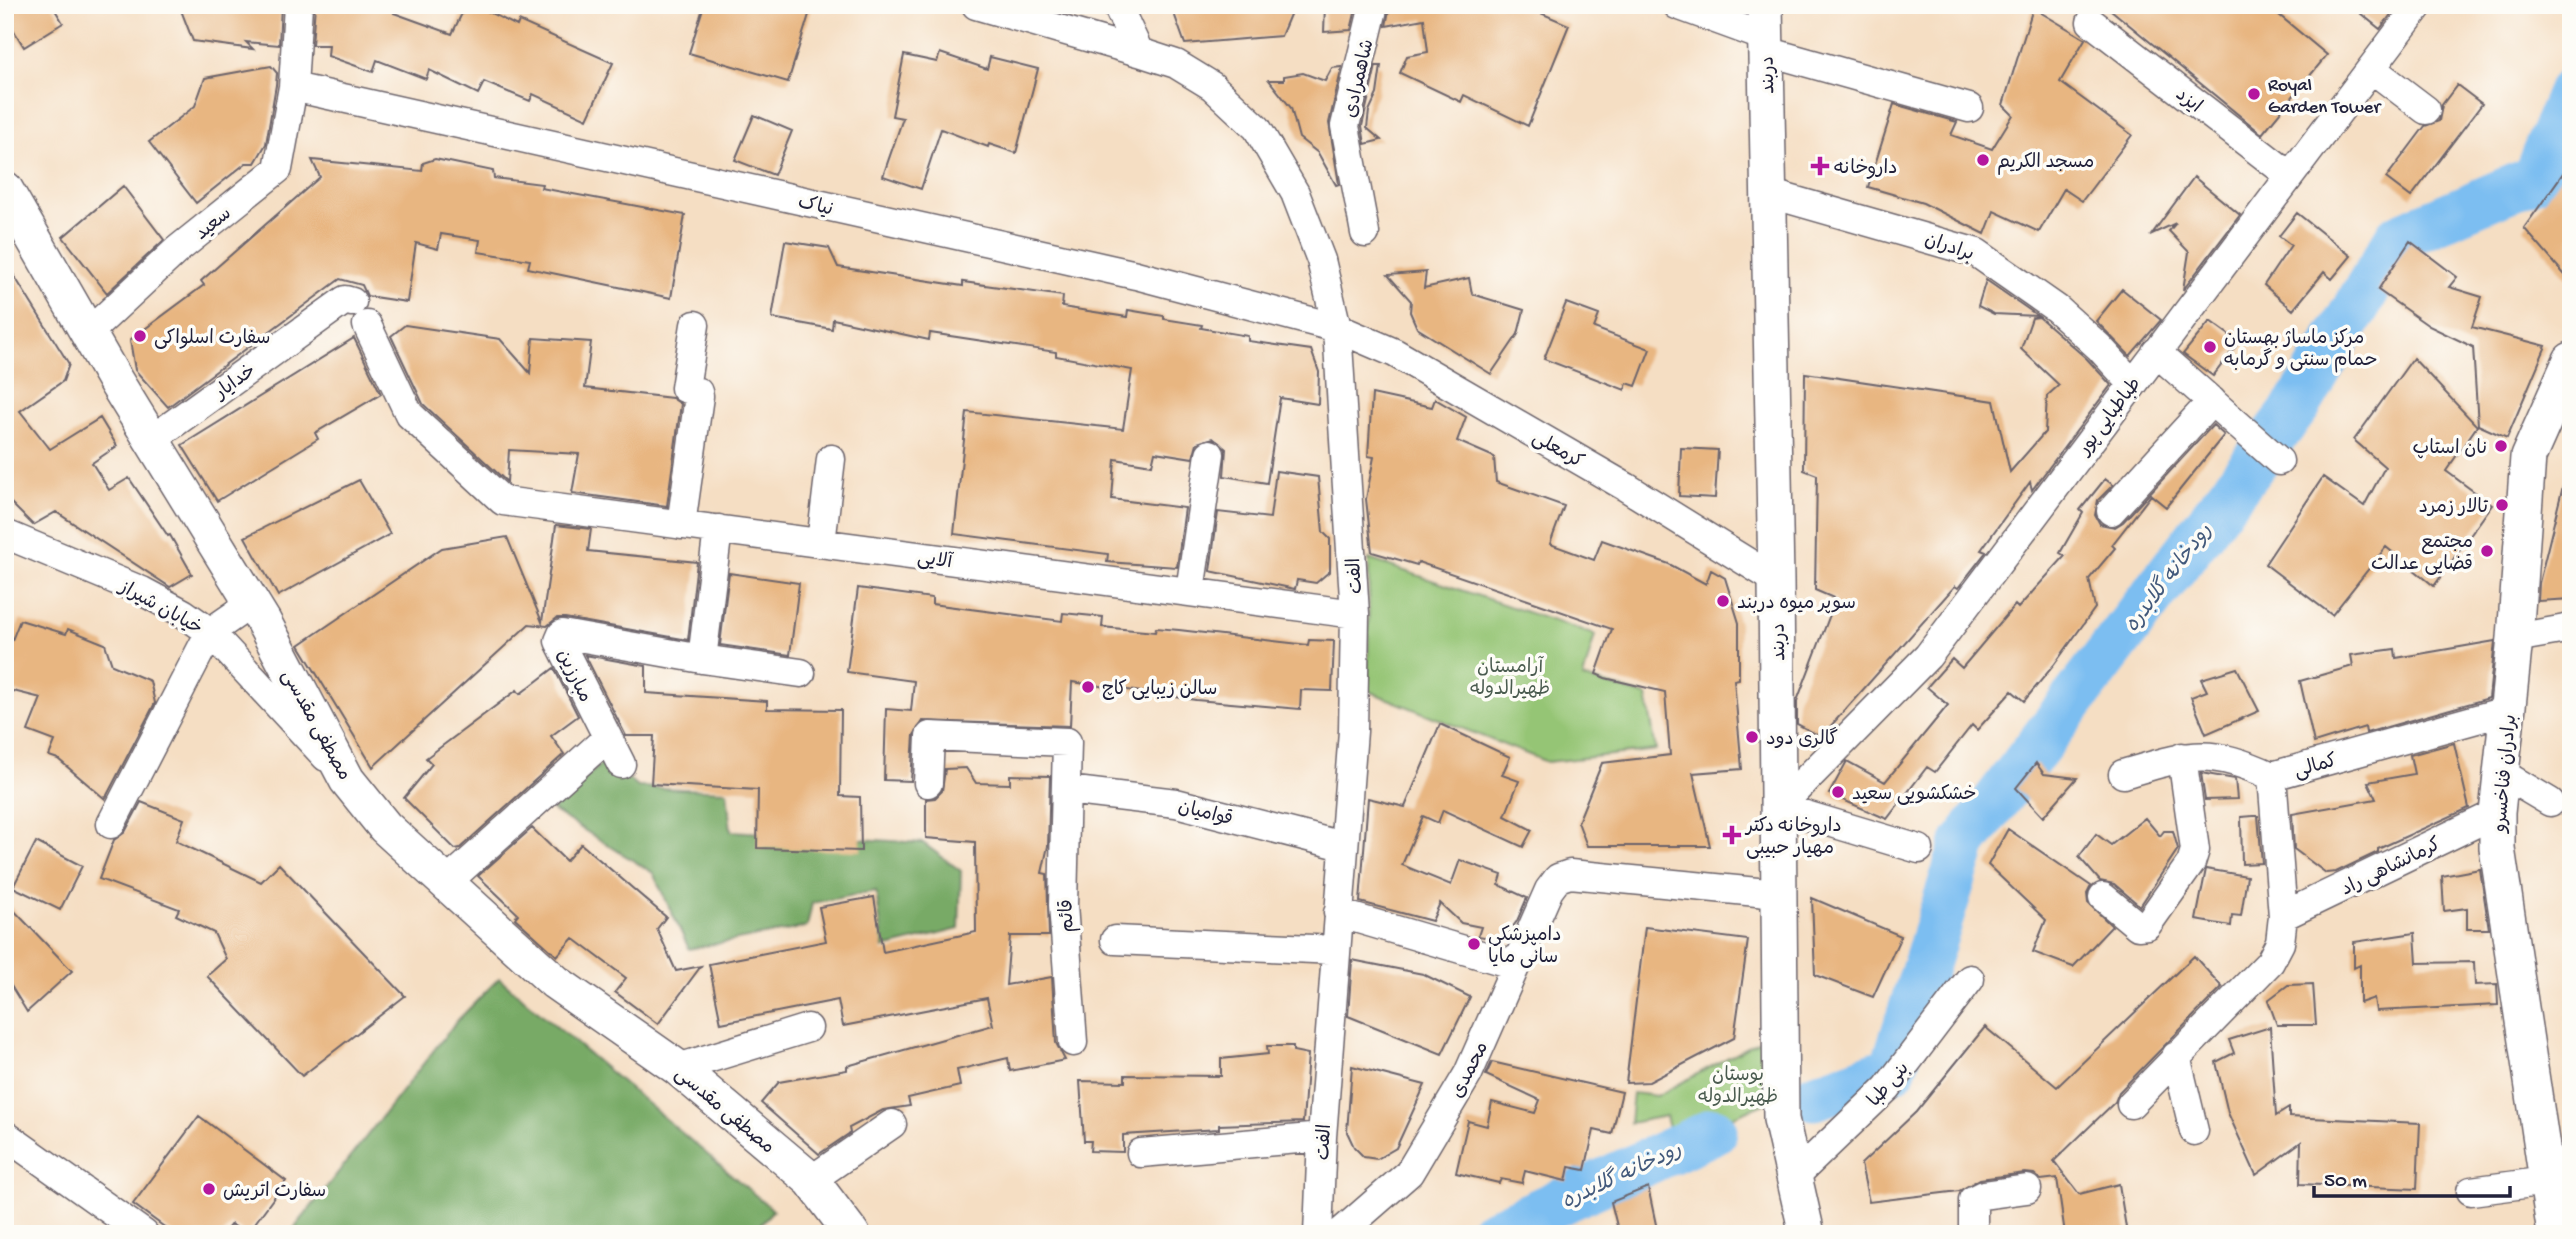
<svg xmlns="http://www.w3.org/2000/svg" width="2576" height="1239" font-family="'Gochi Hand','Playpen Sans Arabic',sans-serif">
<rect width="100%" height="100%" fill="#fdfcf7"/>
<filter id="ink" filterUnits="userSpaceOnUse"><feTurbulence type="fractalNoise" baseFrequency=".0143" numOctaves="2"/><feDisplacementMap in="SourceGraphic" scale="14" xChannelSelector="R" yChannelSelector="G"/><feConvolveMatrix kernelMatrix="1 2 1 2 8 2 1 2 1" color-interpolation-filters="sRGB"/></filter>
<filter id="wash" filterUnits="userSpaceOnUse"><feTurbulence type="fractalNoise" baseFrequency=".00686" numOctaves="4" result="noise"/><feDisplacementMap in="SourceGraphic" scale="28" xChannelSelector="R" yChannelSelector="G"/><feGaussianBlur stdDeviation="1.57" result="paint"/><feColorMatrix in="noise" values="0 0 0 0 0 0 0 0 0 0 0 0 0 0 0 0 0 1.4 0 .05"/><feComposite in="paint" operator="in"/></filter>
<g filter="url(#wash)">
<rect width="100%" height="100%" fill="#f5dec3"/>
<path fill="#95c574" stroke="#5c7458" stroke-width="2" d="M 1369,559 L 1595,635 L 1583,678 L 1647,696 L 1656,750 L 1547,762 L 1368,691 Z
M 1764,1038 L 1766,1103 L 1672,1141 L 1666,1116 L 1630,1123 L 1633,1093 L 1657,1096 Z"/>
<path fill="#78aa66" stroke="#4d6650" stroke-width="2" d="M 605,760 L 638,787 L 727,791 L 731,831 L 923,843 L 961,871 L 959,929 L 884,948 L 876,891 L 812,903 L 807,927 L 689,949 L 653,873 L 552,810 Z
M 499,978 L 773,1210 L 752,1234 L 290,1234 L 456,1022 Z"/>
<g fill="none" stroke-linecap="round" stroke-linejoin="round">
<path stroke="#7cbef1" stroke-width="47" d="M 1814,1097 L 1893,1069 L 1964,843 L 2298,405 L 2398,237 L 2535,178 L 2571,91
M 1490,1234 L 1714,1131"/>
</g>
<g id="blocks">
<path fill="#e8b681" d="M 5,5 L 52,5 L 63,23 L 24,47 L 5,16 Z
M 179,5 L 281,5 L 279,45 L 246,42 L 253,49 L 193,41 Z
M 315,5 L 384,5 L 395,9 L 394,13 L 452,34 L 466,5 L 475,5 L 517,26 L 519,21 L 613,63 L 587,119 L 533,94 L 530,101 L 484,82 L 478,94 L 429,70 L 426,79 L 377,60 L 373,72 L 328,56 L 329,45 L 312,45 Z
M 704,5 L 812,5 L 788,82 L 689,53 Z
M 1171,5 L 1294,5 L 1281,36 L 1185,44 Z
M 1325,5 L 1357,5 L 1351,30 L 1324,32 Z
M 1390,5 L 1522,5 L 1569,25 L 1528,126 L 1464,95 L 1461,102 L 1400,73 L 1407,56 L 1428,52 L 1424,19 L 1386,26 Z
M 2105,5 L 2267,5 L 2327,55 L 2262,134 Z
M 2350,5 L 2398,5 L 2380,29 Z
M 2033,8 L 2085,39 L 2060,82 L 2132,135 L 2082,201 L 2064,189 L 2039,232 L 1994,211 L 1985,234 L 1923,203 L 1868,187 L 1894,104 L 1957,122 L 1951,135 L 1992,149 L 2013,115 L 2003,105 Z
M 940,53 L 987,69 L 990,57 L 1038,69 L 1016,153 L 989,144 L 988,147 L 941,129 L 921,189 L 883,176 L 903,118 L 892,116 L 904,55 L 937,62 Z
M 271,66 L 277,73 L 276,85 L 266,144 L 255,163 L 246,163 L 196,203 L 149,142 L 195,106 L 205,78 Z
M 1376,66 L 1381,66 L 1377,94 L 1369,111 L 1367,128 L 1381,140 L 1365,144 L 1362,126 Z
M 1342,67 L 1329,123 L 1339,184 L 1336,185 L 1318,153 L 1299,138 L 1291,108 L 1269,80 L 1284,80 L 1284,76 L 1303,73 L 1325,81 L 1332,68 Z
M 2457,85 L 2482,104 L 2411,197 L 2386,178 L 2425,126 L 2439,121 L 2442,105 Z
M 754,115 L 792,131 L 774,175 L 735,160 Z
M 435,159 L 493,171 L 494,178 L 542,184 L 541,188 L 685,215 L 671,298 L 528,268 L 530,260 L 478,252 L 480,240 L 441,234 L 438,249 L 416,243 L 407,302 L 367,296 L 362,285 L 340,279 L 168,407 L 135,370 L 130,340 L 204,285 L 201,281 L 320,177 L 312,160 L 422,171 L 423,163 Z
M 2571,162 L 2571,282 L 2524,228 Z
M 2194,177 L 2240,215 L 2183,290 L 2189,252 L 2169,231 L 2176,223 L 2152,234 Z
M 123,186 L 164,240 L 107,293 L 63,237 Z
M 2297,213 L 2351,256 L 2332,279 L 2324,272 L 2293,310 L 2264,285 L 2291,245 L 2279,236 Z
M 785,241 L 829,248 L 838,267 L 963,286 L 963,282 L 1063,296 L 1062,307 L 1127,317 L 1128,310 L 1164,316 L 1164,319 L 1202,325 L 1201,328 L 1248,336 L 1248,341 L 1311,350 L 1319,372 L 1318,404 L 1280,398 L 1267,483 L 1224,476 L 1226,449 L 1213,438 L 1197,443 L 1193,458 L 1155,452 L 1152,465 L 1115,459 L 1112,499 L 1185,508 L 1177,567 L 1107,562 L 1108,554 L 954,534 L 967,412 L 1123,429 L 1132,370 L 1056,356 L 1056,352 L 930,333 L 929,340 L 833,319 L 832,329 L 772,318 Z
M 2410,241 L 2457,277 L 2449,287 L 2482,297 L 2472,327 L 2546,346 L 2507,438 L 2478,425 L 2473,347 L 2429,326 L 2378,290 Z
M 5,261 L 69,364 L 63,381 L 20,411 L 50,449 L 100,418 L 117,446 L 92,463 L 109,490 L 129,478 L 168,536 L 170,535 L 192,574 L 170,587 L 56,512 L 33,525 L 5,497 Z
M 1426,272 L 1424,288 L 1469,278 L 1472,294 L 1524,310 L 1518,334 L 1491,374 L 1417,328 L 1410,312 L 1411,301 L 1388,275 Z
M 1986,280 L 2038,316 L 1994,314 L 1978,306 Z
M 2122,289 L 2161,320 L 2130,356 L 2096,321 Z
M 1566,303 L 1599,315 L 1594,328 L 1650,349 L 1636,386 L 1627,383 L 1625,390 L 1544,359 Z
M 2039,317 L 2087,359 L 2111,385 L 2032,490 L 2030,482 L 1981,550 L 1986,552 L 1958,588 L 1955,586 L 1821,737 L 1797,724 L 1797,701 L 1836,599 L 1815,590 L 1817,475 L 1804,470 L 1805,373 L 1994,401 L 2010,472 L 2045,432 L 2047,396 L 2059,385 L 2021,349 L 2032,318 Z
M 2210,321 L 2239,342 L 2213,376 L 2183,354 Z
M 405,325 L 500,339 L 530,373 L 533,338 L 591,342 L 585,388 L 672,398 L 681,404 L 667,506 L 572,493 L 579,454 L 509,450 L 507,482 L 423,404 L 391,336 Z
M 354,338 L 381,394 L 315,433 L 318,439 L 217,501 L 182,445 Z
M 2413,358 L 2477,426 L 2446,471 L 2492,505 L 2434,586 L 2386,547 L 2332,615 L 2265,564 L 2323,477 L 2364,506 L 2385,467 L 2354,440 Z
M 1372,394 L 1432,407 L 1435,399 L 1466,417 L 1457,441 L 1494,457 L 1496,482 L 1564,506 L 1550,544 L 1594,560 L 1602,540 L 1669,564 L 1706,584 L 1711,570 L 1725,578 L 1739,623 L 1739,679 L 1734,680 L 1742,769 L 1693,773 L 1710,846 L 1587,846 L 1578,822 L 1602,763 L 1670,755 L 1665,692 L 1605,678 L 1596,674 L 1612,629 L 1418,562 L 1417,565 L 1372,552 L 1366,499 L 1374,457 L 1368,456 Z
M 2213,425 L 2224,435 L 2166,507 L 2151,495 L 2112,545 L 2115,548 L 2089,579 L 2095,608 L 2054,665 L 2024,701 L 2012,691 L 1977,730 L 1972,725 L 1935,772 L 1927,767 L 1887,819 L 1829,794 L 1847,761 L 1885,782 L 1948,705 L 1927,687 L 1952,659 L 1962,668 L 2015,605 L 2018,608 L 2065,556 L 2060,553 L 2083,513 L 2080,510 L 2105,479 L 2113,485 L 2098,500 L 2095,515 L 2100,524 L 2115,527 L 2123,522 Z
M 1681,448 L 1718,450 L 1715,498 L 1679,496 Z
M 1276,471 L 1318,477 L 1323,532 L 1330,539 L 1330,571 L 1316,583 L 1297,580 L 1295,589 L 1210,571 L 1218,512 L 1270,518 Z
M 359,480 L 390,534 L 278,596 L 245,537 Z
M 2563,486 L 2571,487 L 2571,599 L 2538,601 L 2539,583 Z
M 556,525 L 591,529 L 588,551 L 697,562 L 688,640 L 565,618 L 557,618 L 547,626 L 529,624 L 373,767 L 299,645 L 442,548 L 507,537 L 542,622 Z
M 729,573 L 799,583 L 790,655 L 720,645 Z
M 858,588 L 932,598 L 932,604 L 1062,621 L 1063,613 L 1103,617 L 1102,627 L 1155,632 L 1156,628 L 1179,630 L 1308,645 L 1309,640 L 1334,641 L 1332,691 L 1301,690 L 1300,709 L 1196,700 L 1072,682 L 1070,726 L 923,721 L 914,735 L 911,781 L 884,780 L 886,709 L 911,711 L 914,681 L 847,672 Z
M 20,620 L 66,634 L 68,629 L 105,644 L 112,665 L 150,681 L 155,703 L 105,799 L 58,759 L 49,756 L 55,741 L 28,731 L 41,698 L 5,689 L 5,658 Z
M 2495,641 L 2489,698 L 2366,733 L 2365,727 L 2314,743 L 2300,681 L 2353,666 L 2351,655 L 2395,649 L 2396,658 Z
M 585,655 L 646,666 L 646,693 L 767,701 L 767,709 L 841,710 L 840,796 L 860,797 L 861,851 L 757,848 L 758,790 L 651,784 L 654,736 L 626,736 Z
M 554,668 L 578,716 L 551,736 L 564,754 L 460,848 L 455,849 L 404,798 L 432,764 L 426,758 L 517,690 L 520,694 Z
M 2237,668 L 2259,711 L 2206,734 L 2191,697 L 2207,691 L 2201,679 Z
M 1440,724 L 1510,757 L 1502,775 L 1519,781 L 1505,816 L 1532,830 L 1523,847 L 1443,810 L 1438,823 L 1423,816 L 1402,865 L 1451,885 L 1460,860 L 1502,875 L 1499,885 L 1527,898 L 1517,921 L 1503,940 L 1478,936 L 1481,927 L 1461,923 L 1440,903 L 1432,921 L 1360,902 L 1368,798 L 1405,807 Z
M 2454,743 L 2469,808 L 2378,849 L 2378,852 L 2336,872 L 2326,873 L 2294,849 L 2292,814 L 2376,799 L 2368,782 L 2414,774 L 2410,755 Z
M 2036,763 L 2044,774 L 2077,778 L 2043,817 L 2016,788 Z
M 966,768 L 976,783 L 1010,784 L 1010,775 L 1050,776 L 1048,846 L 1042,873 L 1047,874 L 1049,936 L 1010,936 L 1006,985 L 1052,977 L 1056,1043 L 1065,1060 L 1010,1071 L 1008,1058 L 957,1070 L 960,1086 L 908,1098 L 910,1106 L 883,1110 L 849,1128 L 850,1133 L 819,1154 L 761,1103 L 779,1082 L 847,1070 L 847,1066 L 993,1025 L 987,998 L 843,1026 L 838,1000 L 721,1023 L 709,964 L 826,941 L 819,907 L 874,897 L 883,952 L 976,932 L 975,842 L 926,838 L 926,799 L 935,798 L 942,791 L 945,769 Z
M 2201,773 L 2235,779 L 2237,799 L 2205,800 Z
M 141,802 L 184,819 L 176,841 L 261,882 L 279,864 L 405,996 L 302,1076 L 207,976 L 226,959 L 214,933 L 176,915 L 179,909 L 99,879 L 114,840 L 125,832 Z
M 2253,816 L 2258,816 L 2262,863 L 2242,864 L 2241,817 Z
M 2145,818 L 2160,836 L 2164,831 L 2173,831 L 2178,849 L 2140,906 L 2114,884 L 2100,881 L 2079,857 L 2096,834 L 2111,845 Z
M 532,828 L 566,861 L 581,844 L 666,917 L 657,929 L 676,971 L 701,966 L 658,1024 L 615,992 L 626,978 L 573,938 L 557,956 L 515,918 L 518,914 L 478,876 Z
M 2008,829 L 2091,886 L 2087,894 L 2088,903 L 2112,926 L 2073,967 L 2033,952 L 2046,920 L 1988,865 Z
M 36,842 L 82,866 L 60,910 L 13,887 Z
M 2206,869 L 2247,876 L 2241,916 L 2232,915 L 2231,926 L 2196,920 Z
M 2480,869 L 2489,929 L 2467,929 L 2467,908 L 2444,911 L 2442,876 Z
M 1812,898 L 1901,936 L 1873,997 L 1815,975 Z
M 5,901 L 72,971 L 27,1012 L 5,976 Z
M 1645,927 L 1748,940 L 1734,1038 L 1649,1082 L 1626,1083 Z
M 2415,933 L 2417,963 L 2474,962 L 2475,985 L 2497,984 L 2498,1005 L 2376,1011 L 2374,998 L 2360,1003 L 2360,965 L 2354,968 L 2354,942 Z
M 2194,956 L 2222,987 L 2119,1092 L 2115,1102 L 2054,1161 L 2079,1194 L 2119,1184 L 2127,1234 L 2065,1234 L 2057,1178 L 2041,1180 L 2034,1174 L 2025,1173 L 1980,1179 L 1959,1191 L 1869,1202 L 1861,1164 L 1916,1112 L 1985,1027 L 2057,1087 Z
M 1352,960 L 1423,974 L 1470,997 L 1442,1054 L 1348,1016 Z
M 2313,984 L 2316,1025 L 2277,1025 L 2268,1000 L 2288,985 Z
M 2270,1027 L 2276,1116 L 2289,1108 L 2289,1117 L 2420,1123 L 2417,1189 L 2300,1184 L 2301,1142 L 2256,1175 L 2228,1113 L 2216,1062 L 2234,1053 L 2229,1040 Z
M 1267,1046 L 1293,1046 L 1293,1051 L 1308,1054 L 1303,1122 L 1219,1125 L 1219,1129 L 1123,1135 L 1123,1152 L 1090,1151 L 1091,1141 L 1084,1141 L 1080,1081 L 1125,1082 L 1125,1075 L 1221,1076 L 1221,1059 L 1268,1054 Z
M 1492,1062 L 1622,1092 L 1612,1134 L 1594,1130 L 1585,1170 L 1569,1167 L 1566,1181 L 1525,1171 L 1522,1183 L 1501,1179 L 1499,1183 L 1456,1173 L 1468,1121 L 1487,1126 L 1492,1102 L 1535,1113 L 1540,1100 L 1486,1075 Z
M 1352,1066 L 1425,1085 L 1396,1148 L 1377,1159 L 1364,1157 L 1354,1147 L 1347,1132 Z
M 199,1116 L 286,1181 L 247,1234 L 231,1224 L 223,1234 L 174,1234 L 133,1204 Z
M 1648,1187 L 1658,1234 L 1619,1234 L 1611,1202 Z"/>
</g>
</g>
<g filter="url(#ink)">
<use href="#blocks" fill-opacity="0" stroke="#6c646b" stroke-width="2"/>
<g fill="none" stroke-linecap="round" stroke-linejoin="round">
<g stroke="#6c646b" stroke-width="31">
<path id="minor" d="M 976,5 L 1139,52
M 1117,5 L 1139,52 L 1176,64 L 1212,86 L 1257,128 L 1295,193 L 1321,260 L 1337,328 L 1355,614 L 1353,731 L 1322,1137 L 1318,1234
M 1677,5 L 1765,37
M 2091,22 L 2289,175
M 1766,51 L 1969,108
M 2372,69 L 2426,110
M 293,87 L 1136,275 L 1337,328 L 1395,353 L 1626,487 L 1776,580
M 1768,193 L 1977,253 L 2057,309 L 2099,347 L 2132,383
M 1365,233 L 1345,126 L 1374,5
M 367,325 L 409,414 L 503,501 L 1355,614
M 87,334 L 177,250 L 278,169 L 293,87 L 298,5
M 2156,352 L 2279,461
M 151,440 L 345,300 L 352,302
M 2111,511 L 2212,401
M 681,525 L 699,396 L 698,392 L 685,388 L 695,325
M 5,534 L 142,591 L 183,613 L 210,632 L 326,757
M 821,543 L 831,459
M 1190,591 L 1210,454
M 2515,638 L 2571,628
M 702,659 L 718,529
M 621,764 L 559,641 L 562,634 L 702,659 L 801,673
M 2123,774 C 2189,755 2206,746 2272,776 L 2509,710
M 2503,774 L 2550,802
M 928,783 L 930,736 L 1067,742 L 1063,905 L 1073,1042
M 1067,790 L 1176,803 L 1343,846
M 111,824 L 210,632 L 252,603
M 1919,849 L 1779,807 L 1928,656 L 2419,5
M 445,884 L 607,738
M 2103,897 L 2138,926 L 2147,925 L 2191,863 L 2195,850 L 2182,757
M 1338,913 L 1515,965
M 2283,916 L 2497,813
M 1115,940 L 1336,950
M 2176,1056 L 2194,1131
M 678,1068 L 808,1028
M 2131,1104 L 2270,962 L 2280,943 L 2283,916 L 2272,776
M 5,1135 L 144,1234
M 1141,1153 L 1322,1137
M 1793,1178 L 1887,1088 L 1970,979
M 811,1180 L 892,1124
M 2471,1191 L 2547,1181
M 1339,1234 L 1409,1173 L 1468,1074 L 1549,890 L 1558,878 L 1570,874 L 1778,894
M 1973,1234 L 1973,1200 L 1983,1195 L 2027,1189"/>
</g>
<g stroke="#6c646b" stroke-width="38">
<path id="major" d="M 1765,5 L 1776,580 L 1781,1119 L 1807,1234
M 5,189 L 116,382 L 263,621 L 347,780 L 385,827 L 555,982 L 678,1068 L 811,1180 L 852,1234
M 2555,1234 L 2497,848 L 2497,813 L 2515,638 L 2528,457 L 2571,360"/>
</g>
<use href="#minor" stroke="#fff" stroke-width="28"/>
<use href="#major" stroke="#fff" stroke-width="35"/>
</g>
</g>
<g fill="#b5179e" stroke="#fdfcf7" stroke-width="2.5">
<circle cx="2254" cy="94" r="7"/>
<circle cx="1983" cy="160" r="7"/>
<path d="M1816.5 155.5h7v7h7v7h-7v7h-7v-7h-7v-7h7z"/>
<circle cx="140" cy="336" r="7"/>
<circle cx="2210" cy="347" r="7"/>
<circle cx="2501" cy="446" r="7"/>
<circle cx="2502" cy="505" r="7"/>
<circle cx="2487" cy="551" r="7"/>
<circle cx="1723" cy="601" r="7"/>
<circle cx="1088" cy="687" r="7"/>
<circle cx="1752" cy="737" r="7"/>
<circle cx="1838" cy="792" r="7"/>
<path d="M1728.5 824.5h7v7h7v7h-7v7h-7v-7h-7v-7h7z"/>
<circle cx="1474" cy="944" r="7"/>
<circle cx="209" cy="1189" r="7"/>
</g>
<g text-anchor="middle" stroke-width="7" stroke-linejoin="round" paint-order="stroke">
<g font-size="19" fill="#22223b" stroke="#fdfcf7">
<text transform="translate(1766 75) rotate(-91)" y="7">دربند</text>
<text transform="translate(1357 78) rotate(-77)" y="7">شاهمرادی</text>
<text transform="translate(2190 99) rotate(38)" y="7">ایزد</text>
<text transform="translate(816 204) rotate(13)" y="7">نیاک</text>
<text transform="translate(212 222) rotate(-39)" y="7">سعید</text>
<text transform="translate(1950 245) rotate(19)" y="7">برادران</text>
<text transform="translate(234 380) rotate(-36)" y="7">خدایار</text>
<text transform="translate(2108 415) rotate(-53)" y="7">طباطبایی پور</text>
<text transform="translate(1559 448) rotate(30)" y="7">کرمعلی</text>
<text transform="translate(935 558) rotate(8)" y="7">آلایی</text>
<text transform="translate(1353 576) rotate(-93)" y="7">الفت</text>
<text transform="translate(162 606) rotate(29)" y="7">خیابان شیراز</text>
<text transform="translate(1777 642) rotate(-91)" y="7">دربند</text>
<text transform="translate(576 675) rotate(64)" y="7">مبارزین</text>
<text transform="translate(318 724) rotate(61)" y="7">مصطفی مقدسی</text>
<text transform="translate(2315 764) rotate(-16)" y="7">کمالی</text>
<text transform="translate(2503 773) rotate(-85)" y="7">برادران فناخسرو</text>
<text transform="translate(1206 811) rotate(14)" y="7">قوامیان</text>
<text transform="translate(2390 865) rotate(-26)" y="7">کرمانشاهی راد</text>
<text transform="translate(1065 916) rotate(-92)" y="7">قائم</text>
<text transform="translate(1468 1069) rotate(-63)" y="7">محمدی</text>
<text transform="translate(1887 1083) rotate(-49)" y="7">بنی طبا</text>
<text transform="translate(726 1109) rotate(40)" y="7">مصطفی مقدسی</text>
<text transform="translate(1322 1142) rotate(-87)" y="7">الفت</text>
</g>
<g font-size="19" fill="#22223b" stroke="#fdfcf7" text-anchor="start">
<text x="2268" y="90">Royal<tspan x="2268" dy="22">Garden Tower</tspan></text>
<text x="1997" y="167">مسجد الکریم</text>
<text x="1834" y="173">داروخانه</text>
<text x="154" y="343">سفارت اسلواکی</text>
<text x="2224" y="343">مرکز ماساژ بهستان<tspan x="2224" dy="22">حمام سنتی و گرمابه</tspan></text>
<text x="2487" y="453" text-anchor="end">نان استاپ</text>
<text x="2488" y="512" text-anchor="end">تالار زمرد</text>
<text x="2473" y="547" text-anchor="end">مجتمع<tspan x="2473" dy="22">قضایی عدالت</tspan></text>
<text x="1737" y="608">سوپر میوه دربند</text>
<text x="1102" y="694">سالن زیبایی کاچ</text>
<text x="1766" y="744">گالری دود</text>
<text x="1852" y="799">خشکشویی سعید</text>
<text x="1746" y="831">داروخانه دکتر<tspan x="1746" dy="22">مهیار حبیبی</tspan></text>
<text x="1488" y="940">دامپزشکی<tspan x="1488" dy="22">سانی مایا</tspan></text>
<text x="223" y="1196">سفارت اتریش</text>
</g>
<g font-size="19" fill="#4a5b4f" stroke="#fdfcf7">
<text x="1510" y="672">آرامستان<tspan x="1510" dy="22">ظهیرالدوله</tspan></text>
<text x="1738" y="1080">بوستان<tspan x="1738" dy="22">ظهیرالدوله</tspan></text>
</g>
<g font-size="21" font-style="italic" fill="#42597b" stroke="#fdfcf7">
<text transform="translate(2167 577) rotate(-53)" y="7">رودخانه گلابدره</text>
<text transform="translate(1621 1174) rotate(-25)" y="7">رودخانه گلابدره</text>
</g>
</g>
<rect width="2576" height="1239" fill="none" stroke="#fdfcf7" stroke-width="28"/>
<path d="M2314 1186v10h196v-10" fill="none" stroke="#22223b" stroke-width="3.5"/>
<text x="2324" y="1186" font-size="21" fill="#22223b" stroke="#fdfcf7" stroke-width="5" paint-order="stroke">50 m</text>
</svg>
